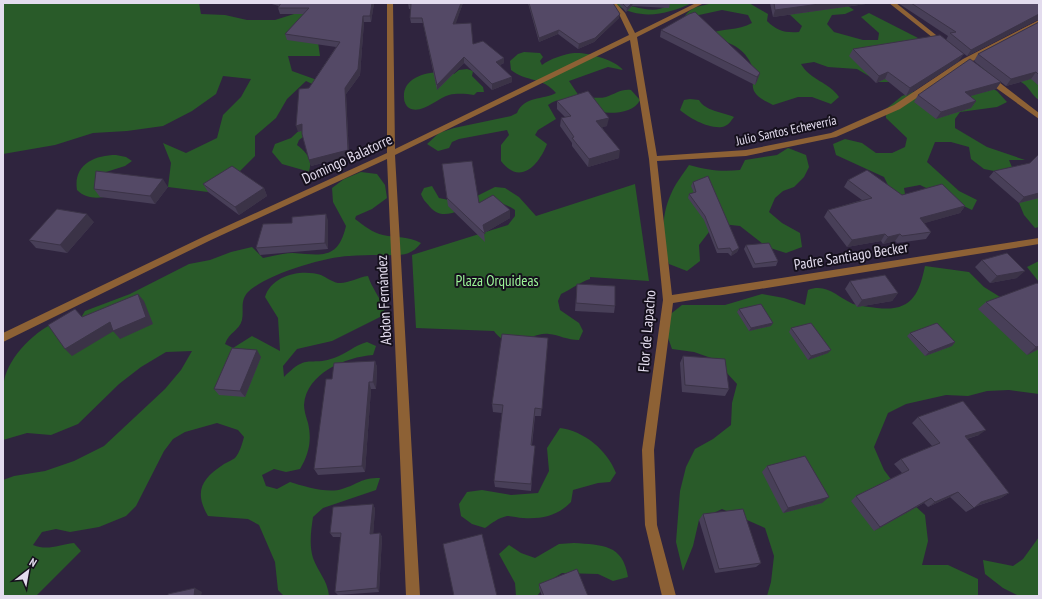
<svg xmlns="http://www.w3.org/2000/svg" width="1042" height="599" font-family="'PT Sans Narrow',sans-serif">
<rect width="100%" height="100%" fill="#2f243e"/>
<path fill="#295b29" d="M 3,3 L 199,3 L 201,14 L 225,15 L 247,20 L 275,20 L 294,14 L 299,3 L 318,42 L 320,56 L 288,56 L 292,71 L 317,80 L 331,93 L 306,81 L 287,99 L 276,118 L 255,136 L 255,156 L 236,175 L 208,192 L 168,187 L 171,163 L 163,143 L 186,153 L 217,138 L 223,115 L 241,97 L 251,79 L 223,76 L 216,94 L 192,111 L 163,126 L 127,131 L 93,133 L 55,145 L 3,154 Z
M 618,3 C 630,5 655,15 666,6 L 666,3 L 692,3 C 668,14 641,21 617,5 Z
M 712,3 L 749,3 L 768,14 L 767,21 C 777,31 785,33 799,32 L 802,26 L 787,12 L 848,6 L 854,10 L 845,14 L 832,15 L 827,24 L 834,32 L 863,40 L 878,40 L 879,33 L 861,17 L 869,13 L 918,38 L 894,82 L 879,82 L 857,69 L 828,67 L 814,62 L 801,64 C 810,80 829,82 839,97 L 831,104 L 812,97 L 798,97 L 773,105 C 738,89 762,82 749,60 C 740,44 722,41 707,34 C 722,28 738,31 752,23 L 748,15 L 722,10 L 699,15 L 685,16 C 693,5 700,7 712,3 Z
M 524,52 L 540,53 L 543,57 L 540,61 L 542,65 C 550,59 564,54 574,53 C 587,52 616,60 623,70 L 608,67 L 569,81 L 579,96 C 587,97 598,99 606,97 C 616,94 620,89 631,90 L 640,100 C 633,116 603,114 589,110 C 573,105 565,93 548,105 L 556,119 L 538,130 L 535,135 L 547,144 C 539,165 520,186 501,161 L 501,145 L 509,135 L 507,130 L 459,139 L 452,142 L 449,148 L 438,151 L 427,144 L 439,133 L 454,128 L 511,116 L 517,113 C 524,96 543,100 556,93 C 543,77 526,82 511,70 L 510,61 L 518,54 Z
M 979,64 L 1039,64 L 1039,100 C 1030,94 1030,86 1019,81 C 1002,72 995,83 979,64 Z
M 467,69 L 473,71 L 472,76 L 483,87 L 484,92 L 477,92 L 474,95 C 466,94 458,93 449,95 C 438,98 421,115 409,108 C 406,106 404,102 404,98 C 402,74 436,69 454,74 L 459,70 Z
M 984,83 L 997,91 L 1007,102 L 997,107 L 960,112 L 955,119 L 955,128 L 987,147 L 1025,160 L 1009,160 L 1014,172 L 1039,195 L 1039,227 L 1035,228 L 1024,215 L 1019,203 L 1024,193 L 999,172 L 984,169 L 971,159 L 969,147 L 951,142 L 935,142 L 927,162 L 959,191 L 977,200 L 972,210 L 920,185 L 904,188 L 906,200 L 890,189 L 884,177 L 836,155 L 833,144 L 845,139 L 862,143 L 876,153 L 892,153 L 905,147 L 907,138 L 886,118 L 886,109 L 902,96 L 913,92 Z
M 690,99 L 699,100 C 705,111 722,112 734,117 C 731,121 728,126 722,127 C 709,129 689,118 680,110 L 684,100 Z
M 305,125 L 303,137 L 299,140 L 297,145 C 306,152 313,159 309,171 L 310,172 L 282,164 L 272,152 L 275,144 L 291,138 Z
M 788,148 L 806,155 L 809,167 L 804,177 L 794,187 L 783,191 L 775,198 L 769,212 L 782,223 L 800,233 L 802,247 L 786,253 L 767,247 L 740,226 L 722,224 L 709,232 L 699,245 L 700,261 L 687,271 L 669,264 C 661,243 661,215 671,194 C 675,184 683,174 689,165 C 707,170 721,172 740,170 L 745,160 L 777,155 Z
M 116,155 L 126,157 L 132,161 L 125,166 L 106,172 L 112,196 C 99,198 87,200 77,190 C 73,165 94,155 116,155 Z
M 361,172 L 377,174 L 385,185 L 387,198 L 372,209 L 356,216 L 355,219 C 363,225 373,233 383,235 C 397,238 408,236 421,243 C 410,258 396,255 380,255 C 370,255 359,255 349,256 C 324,257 264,275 247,293 C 240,302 244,310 242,320 C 239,331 229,332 225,344 L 233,348 L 252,336 L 280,351 L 278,318 L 265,297 C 272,275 301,269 321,275 C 326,277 332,282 338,283 C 348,284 358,277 368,276 C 372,288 380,298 385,309 L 380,317 L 332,341 L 297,349 L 283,366 L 284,377 C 308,352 309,367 334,358 C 346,354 355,345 367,342 L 376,346 L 373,355 C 346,357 306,373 304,405 C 304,410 306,417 308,423 C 312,440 309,454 300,469 L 286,472 L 274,469 L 262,475 L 266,486 L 277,489 L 290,482 C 303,486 328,494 342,489 C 359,484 360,478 380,478 L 376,490 L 323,508 L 313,517 C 311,531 309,545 313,558 C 318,572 328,581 329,596 L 284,596 L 278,590 L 275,562 L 259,525 L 248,519 L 208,516 C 194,492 201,479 224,464 C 228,462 232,460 235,458 C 240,452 242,444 244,437 L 238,430 L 217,423 L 185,432 L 173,439 L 164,451 L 136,506 L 126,516 L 99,527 L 70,532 L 56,529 L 42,532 L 33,545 C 48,551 58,545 74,543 L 81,551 L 36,596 L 3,596 L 3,480 L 14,476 L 45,471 L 74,461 L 104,446 L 165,389 L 181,370 L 192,351 L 166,352 L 141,367 L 119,384 L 78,424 L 51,435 L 27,433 L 3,440 C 3,423 0,398 4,381 C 9,356 36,329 61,320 C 67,318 76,318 82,316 L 85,311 L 130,294 L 189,264 L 210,260 L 231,252 L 252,247 L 263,258 C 273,256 283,253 293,253 C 322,255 338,260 346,226 L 333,202 L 332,188 L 344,179 Z
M 635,184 L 649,281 L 590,277 L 590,279 C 580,282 572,289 561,294 L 558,301 L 560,310 L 579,323 L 583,331 L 579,340 C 567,340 559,335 549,334 C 530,332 510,354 494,331 L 416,328 L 412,255 L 508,225 L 515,216 L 515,210 C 504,202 490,200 476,204 C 460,209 443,222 430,207 C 426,202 423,200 421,194 L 424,188 L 432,186 L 439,198 L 463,203 L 495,187 L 505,188 L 519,197 L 536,216 Z
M 1039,261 L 1039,394 L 1009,390 L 987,391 L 968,396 L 946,395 L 906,404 L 888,413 L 874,447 L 884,470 L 902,494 L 925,515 L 928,541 L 922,565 L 948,565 L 978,579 L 978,596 L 767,596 L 771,582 L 774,556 L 765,528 L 722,509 L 699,520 L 693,546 L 683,571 L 676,542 L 680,491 L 686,467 L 695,449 L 713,439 L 731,425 L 732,403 L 737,384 L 714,359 L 694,352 L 672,349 L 666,332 L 668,316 L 682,305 L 725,305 L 762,294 L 784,298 L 805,305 L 808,290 C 827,283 837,297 853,304 C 860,306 870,307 877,308 C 911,312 919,295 925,266 L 969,272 L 984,287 L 1005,300 L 1032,293 L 1039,282 L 1027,267 Z
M 560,428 C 584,431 607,450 616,473 L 610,482 L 598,483 L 573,490 L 571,502 C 557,516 543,519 523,518 C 518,518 512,516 507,516 C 498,518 492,523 485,528 L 472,524 L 461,516 L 459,504 L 467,492 L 482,490 L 511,495 L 538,493 L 549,471 L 547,448 Z
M 1039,537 L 1039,596 L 1019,596 L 1003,588 L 985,574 L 983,560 L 1013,566 L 1023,559 Z
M 574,543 C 602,545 623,544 628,577 L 613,581 L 598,574 L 562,573 L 549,581 L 537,596 L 516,596 L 515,583 L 499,554 L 509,545 L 521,553 L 535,558 L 559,544 Z"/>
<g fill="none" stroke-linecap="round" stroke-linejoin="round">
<path fill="#8d6135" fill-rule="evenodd" d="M 387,3 L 393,3 L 395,149 L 629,35 L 619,14 L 610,3 L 616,3 L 625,13 L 635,33 L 696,3 L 704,3 L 637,37 L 657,156 L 746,150 L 831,133 L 894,105 L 963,59 L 1039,20 L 1039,25 L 969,63 L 900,109 L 836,137 L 746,156 L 657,161 L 672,295 L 1039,238 L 1039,244 L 673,303 L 654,450 L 657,525 L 676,596 L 662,596 L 645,525 L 642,450 L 663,300 L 649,159 L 630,40 L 395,155 L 420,596 L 406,596 L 387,159 L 211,240 L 3,342 L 3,333 L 205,236 L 387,153 Z
M 889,3 L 896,3 L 946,43 L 946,45 L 942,45 Z
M 985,76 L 991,76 L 1039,113 L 1039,119 L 985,80 Z"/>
</g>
<path fill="#483f58" d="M 268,3 L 374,3 L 371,22 L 364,22 L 360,75 L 346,94 L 349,156 L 311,166 L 302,131 L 298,132 L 309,88 L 336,47 L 287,40 L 285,34 L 304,14 L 280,14 L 278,8 L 279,6 Z
M 408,3 L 463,3 L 455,24 L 473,44 L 504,58 L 504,63 L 500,65 L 512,82 L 492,90 L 464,63 L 437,90 L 423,23 L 411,23 L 410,18 L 411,9 L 409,9 Z
M 528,3 L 613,3 L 619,18 L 594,42 L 578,49 L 558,34 L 539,42 Z
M 618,3 L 670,3 L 669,8 L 632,6 L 626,12 Z
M 770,3 L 873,3 L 773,17 Z
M 898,3 L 1039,3 L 1039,19 L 967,56 L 946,40 L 948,36 Z
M 1039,22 L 1039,86 L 1031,79 L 1006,86 L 1001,82 L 996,89 L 970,96 L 976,101 L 971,108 L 936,119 L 914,102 L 918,95 L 995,78 L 974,61 L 978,54 Z
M 661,30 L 760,73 L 757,81 L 755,85 L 660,37 Z
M 853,49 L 959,61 L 906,96 L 885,79 L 876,83 L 849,56 Z
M 557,101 L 607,126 L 602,127 L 619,158 L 588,167 L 572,146 L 572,143 L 560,126 L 561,118 L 565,117 L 557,109 Z
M 1039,154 L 1039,198 L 1019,203 L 989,177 L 994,171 L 1030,163 Z
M 442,164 L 479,203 L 510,218 L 484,233 L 485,242 L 448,206 Z
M 848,180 L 902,195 L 965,206 L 960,213 L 924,223 L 931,232 L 926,239 L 897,243 L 895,241 L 883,244 L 881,241 L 847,247 L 824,217 L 828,210 L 862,200 L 844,187 Z
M 693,182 L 739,248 L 737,252 L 731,256 L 728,253 L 717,253 L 704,220 L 688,198 L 689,194 L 694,193 L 691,186 Z
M 203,184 L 264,188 L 267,196 L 239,215 L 208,192 Z
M 168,187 L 155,204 L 100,197 L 94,189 Z
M 328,220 L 328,249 L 260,255 L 256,248 L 292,223 Z
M 94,222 L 67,253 L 36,248 L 29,240 Z
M 746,245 L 778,261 L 776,266 L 753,268 L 744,249 Z
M 982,260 L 1017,278 L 990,283 L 975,267 Z
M 850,281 L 898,293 L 892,301 L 857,307 L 845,289 Z
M 577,284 L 615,306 L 614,313 L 575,311 Z
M 986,302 L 1039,349 L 1027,355 L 978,309 Z
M 739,309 L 771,326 L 749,331 L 737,312 Z
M 791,328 L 828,353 L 808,360 L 789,332 Z
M 910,333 L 955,342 L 952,346 L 925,356 L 907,336 Z
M 548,338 L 541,416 L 535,416 L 532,445 L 535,446 L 534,453 L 531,491 L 495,487 L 494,481 L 502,413 L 493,412 L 492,404 Z
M 683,356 L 729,389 L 725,396 L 682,392 L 680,363 Z
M 261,357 L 245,397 L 219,395 L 214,389 Z
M 375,361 L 377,367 L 376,389 L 371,389 L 365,472 L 318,475 L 314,469 L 332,379 Z
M 918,417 L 979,435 L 967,439 L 1009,493 L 1001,498 L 977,506 L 966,512 L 950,497 L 928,507 L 924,503 L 874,531 L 851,501 L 856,496 L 902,473 L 894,464 L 901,459 L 932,446 L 912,423 Z
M 767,466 L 822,503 L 783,513 L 762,472 Z
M 373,504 L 375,509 L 373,534 L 380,533 L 382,537 L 379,592 L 338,595 L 335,592 L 341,537 L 333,537 L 330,533 Z
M 703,514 L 761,563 L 756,567 L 715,573 L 699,520 Z
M 539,584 L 588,596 L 542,596 L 539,588 Z"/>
<path fill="#3b3347" d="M 372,3 L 374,3 L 371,22 L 370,16 Z
M 461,3 L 463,3 L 454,29 L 453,24 Z
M 632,3 L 633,3 L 632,6 L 626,12 L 627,8 Z
M 827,3 L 873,3 L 773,17 L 775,10 Z
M 620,14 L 619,18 L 594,42 L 578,49 L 579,44 Z
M 1039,14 L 1039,19 L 967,56 L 971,50 Z
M 363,16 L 364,22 L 360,75 L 346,94 L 349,156 L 311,166 L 309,160 L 345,88 Z
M 559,30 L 558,34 L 539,42 L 539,38 Z
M 964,54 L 959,61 L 906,96 L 910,88 Z
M 464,57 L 464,63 L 437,90 L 437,85 Z
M 504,58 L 504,63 L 496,67 L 496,62 Z
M 888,72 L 885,79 L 876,83 L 879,76 Z
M 1036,72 L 1031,79 L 1006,86 L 1011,79 Z
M 760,73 L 757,81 L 755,85 L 757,77 Z
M 512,77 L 512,82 L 492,90 L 492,84 Z
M 1001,82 L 996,89 L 960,99 L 965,92 Z
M 976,101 L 971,108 L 936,119 L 941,112 Z
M 609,118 L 607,126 L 596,129 L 596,121 Z
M 302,124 L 304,130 L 298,132 L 296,126 Z
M 620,150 L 619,158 L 588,167 L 589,159 Z
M 163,179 L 168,187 L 155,204 L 150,196 Z
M 264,188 L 267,196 L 239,215 L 235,207 Z
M 1039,193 L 1039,198 L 1019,203 L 1024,197 Z
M 965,206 L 960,213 L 915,226 L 920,218 Z
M 510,210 L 510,218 L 484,233 L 483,225 Z
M 87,214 L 94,222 L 67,253 L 60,245 Z
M 326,214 L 328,220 L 328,249 L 325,243 Z
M 885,234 L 881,241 L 847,247 L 852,240 Z
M 900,234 L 895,241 L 883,244 L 888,237 Z
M 739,248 L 737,252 L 731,256 L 732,252 Z
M 1025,271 L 1017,278 L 990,283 L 997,276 Z
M 898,293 L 892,301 L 857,307 L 862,300 Z
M 138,294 L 144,301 L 153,324 L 120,339 L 113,331 Z
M 110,322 L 117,329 L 72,356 L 65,349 Z
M 773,323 L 771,326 L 749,331 L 751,328 Z
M 955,342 L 952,346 L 925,356 L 929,352 Z
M 1039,346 L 1039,349 L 1027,355 L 1036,347 Z
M 257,350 L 261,357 L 245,397 L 240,391 Z
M 831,350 L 828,353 L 808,360 L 811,356 Z
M 375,361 L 377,367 L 376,389 L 373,382 Z
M 369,382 L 371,389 L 365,472 L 362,466 Z
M 986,430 L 979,435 L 958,441 L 965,436 Z
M 958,492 L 950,497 L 928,507 L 935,502 Z
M 1009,493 L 1001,498 L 973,507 L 981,502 Z
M 829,497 L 822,503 L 783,513 L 788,508 Z
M 931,498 L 924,503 L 874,531 L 880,527 Z
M 373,504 L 375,509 L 373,538 L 370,534 Z
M 380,533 L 382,537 L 379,592 L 377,588 Z
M 195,588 L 202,592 L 201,596 L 194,596 Z"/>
<path fill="#544966" stroke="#3b3347" d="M 281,3 L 372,3 L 370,16 L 363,16 L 358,69 L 345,88 L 348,150 L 309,160 L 302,134 L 302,124 L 296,126 L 299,89 L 309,88 L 340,42 L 285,34 L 309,8 L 278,8 Z
M 408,3 L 461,3 L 453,24 L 471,23 L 473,44 L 483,41 L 504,58 L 496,62 L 512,77 L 492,84 L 464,57 L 437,85 L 422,18 L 410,18 L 411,4 L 408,4 Z
M 529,3 L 613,3 L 620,14 L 595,38 L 579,44 L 559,30 L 539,38 Z
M 622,3 L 632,3 L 627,8 Z
M 774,3 L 827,3 L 775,10 Z
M 911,3 L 1039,3 L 1039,14 L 971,50 L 950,33 L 956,32 Z
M 695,12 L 760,73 L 757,77 L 661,30 L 689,14 Z
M 1039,22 L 1039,75 L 1036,72 L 1011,79 L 978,54 Z
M 940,35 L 964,54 L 910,88 L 888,72 L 879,76 L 853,49 Z
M 970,59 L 1001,82 L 965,92 L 976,101 L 941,112 L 918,95 Z
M 588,91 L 609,118 L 596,121 L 620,150 L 589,159 L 572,138 L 574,137 L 561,118 L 571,116 L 557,101 Z
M 1039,154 L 1039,193 L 1024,197 L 994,171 L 1030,163 Z
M 472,161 L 479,203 L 493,195 L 510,210 L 483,225 L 485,234 L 447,198 L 442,164 Z
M 232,166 L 264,188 L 235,207 L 203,184 Z
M 867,170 L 902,195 L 942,184 L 965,206 L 920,218 L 931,232 L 902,236 L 900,234 L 888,237 L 885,234 L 852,240 L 828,210 L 872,198 L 848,180 Z
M 96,171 L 163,179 L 150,196 L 94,189 Z
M 708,176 L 739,248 L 732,252 L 730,248 L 718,249 L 705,216 L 689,194 L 696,192 L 693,182 Z
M 57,209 L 87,214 L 60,245 L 29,240 Z
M 326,214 L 325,243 L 256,248 L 263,224 L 292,223 L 292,217 Z
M 769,243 L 778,261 L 755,264 L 746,245 Z
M 1007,253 L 1025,271 L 997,276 L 982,260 Z
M 885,275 L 898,293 L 862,300 L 850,281 Z
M 1037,283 L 1039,284 L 1039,346 L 1036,347 L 986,302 Z
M 577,284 L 615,286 L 615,306 L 576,303 Z
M 138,294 L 146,317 L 113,331 L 110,322 L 65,349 L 48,325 L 75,309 L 82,317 Z
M 761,304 L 773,323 L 751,328 L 739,309 Z
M 811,323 L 831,350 L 811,356 L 791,328 Z
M 937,323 L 955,342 L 929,352 L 910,333 Z
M 502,334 L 548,338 L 542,409 L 535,408 L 531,445 L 535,446 L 531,484 L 494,481 L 503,405 L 492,404 Z
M 232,348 L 257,350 L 240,391 L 214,389 Z
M 683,356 L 725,359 L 729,389 L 685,385 Z
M 375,361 L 373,382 L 369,382 L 362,466 L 314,469 L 326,379 L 332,379 L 334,363 Z
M 963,401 L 986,430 L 965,436 L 1009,493 L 981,502 L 974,508 L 958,492 L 935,502 L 931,498 L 880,527 L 856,496 L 909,470 L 901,459 L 940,443 L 918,417 Z
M 805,456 L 829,497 L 788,508 L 767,466 Z
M 373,504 L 370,534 L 380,533 L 377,588 L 335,592 L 341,533 L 330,533 L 333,507 Z
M 743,509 L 761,563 L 719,569 L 703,514 Z
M 482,534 L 497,596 L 454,596 L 443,544 Z
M 577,569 L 588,596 L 544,596 L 539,584 Z
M 195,588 L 194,596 L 168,596 L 168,594 Z"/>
<g text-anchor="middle" stroke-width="4" stroke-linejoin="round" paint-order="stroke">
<g font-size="13" fill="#e3dcee" stroke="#15101c">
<text transform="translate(786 130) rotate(-12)" y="5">Julio Santos Echeverría</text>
</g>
<g font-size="15" fill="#e3dcee" stroke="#15101c">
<text transform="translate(347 159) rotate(-25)" y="5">Domingo Balatorre</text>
<text transform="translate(851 256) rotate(-9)" y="5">Padre Santiago Becker</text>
<text transform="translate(384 300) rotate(-93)" y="5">Abdon Fernández</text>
<text transform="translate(647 331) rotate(-85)" y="5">Flor de Lapacho</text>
</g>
<g font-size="15" fill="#9cf698" stroke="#15101c">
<text x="497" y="286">Plaza Orquideas</text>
</g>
</g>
<rect width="1042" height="599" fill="none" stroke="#e3dcee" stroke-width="8"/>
<g transform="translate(28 571) rotate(31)" stroke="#15101c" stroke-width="3" paint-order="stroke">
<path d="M0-3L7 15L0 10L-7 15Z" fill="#e3dcee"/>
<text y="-6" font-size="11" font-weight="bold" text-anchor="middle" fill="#e3dcee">N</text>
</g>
</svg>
